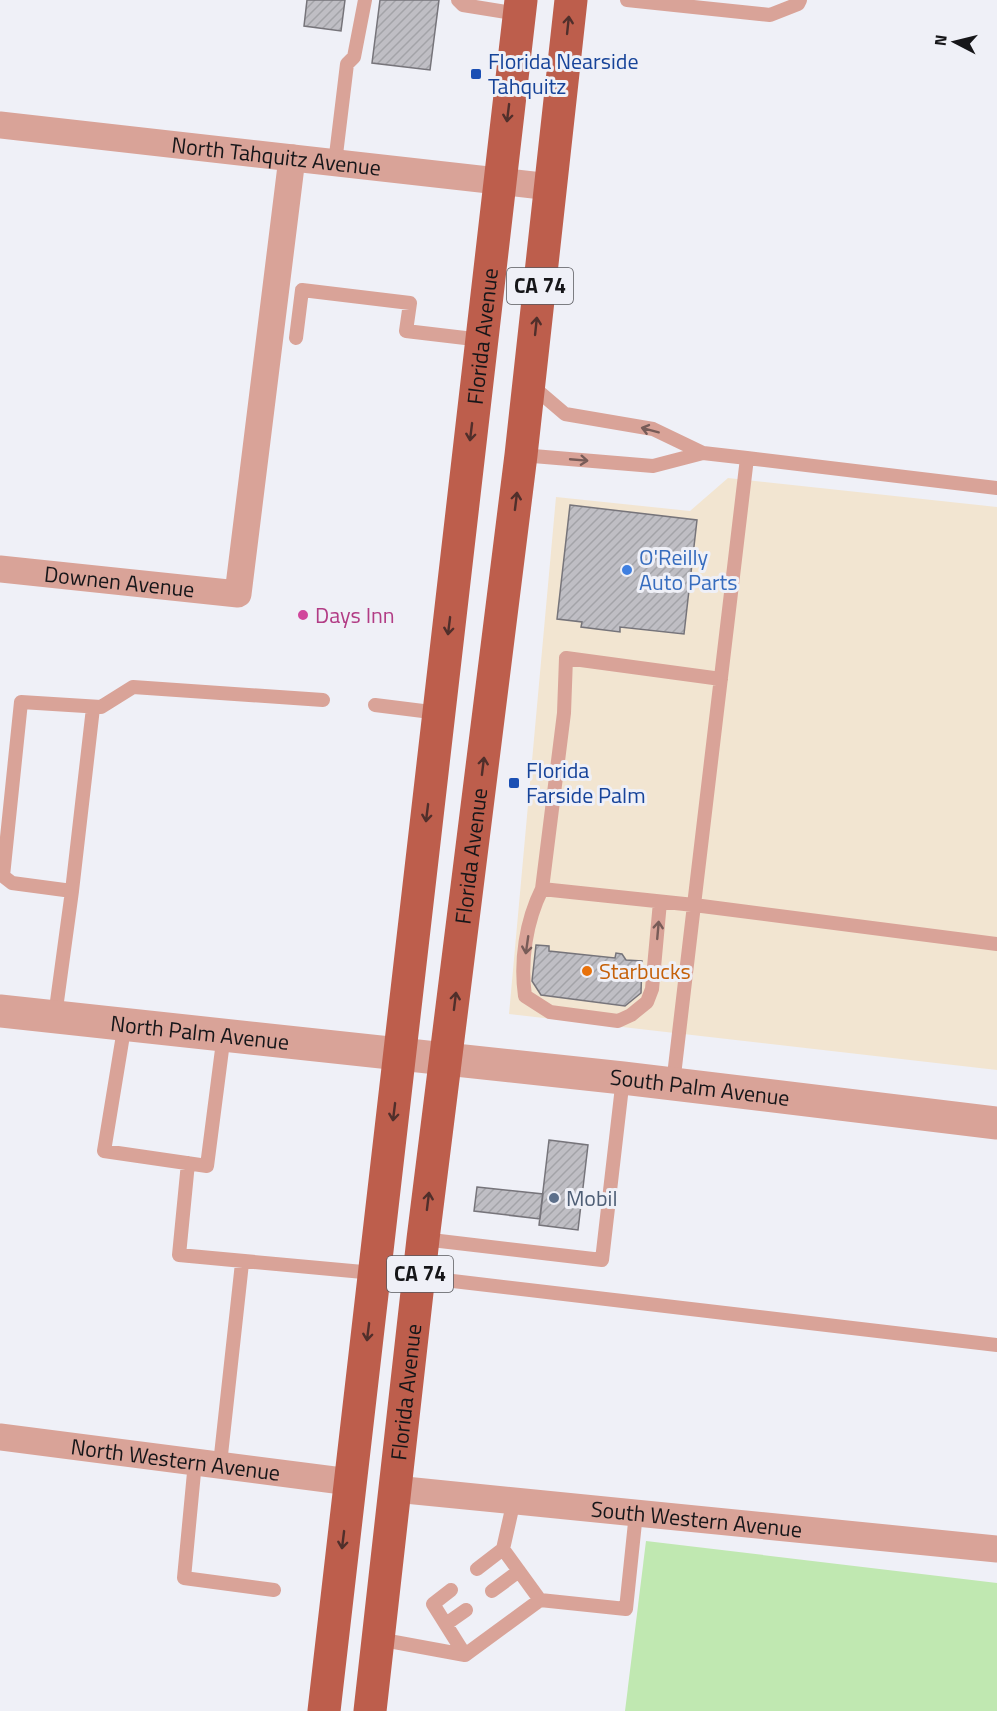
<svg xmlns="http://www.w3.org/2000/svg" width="997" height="1711" font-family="'Titillium Web',sans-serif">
<defs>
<pattern id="building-hatch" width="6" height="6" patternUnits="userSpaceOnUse" patternTransform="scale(1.5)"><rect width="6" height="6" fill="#bfbec4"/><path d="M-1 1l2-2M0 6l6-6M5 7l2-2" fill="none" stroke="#a3a3a8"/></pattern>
</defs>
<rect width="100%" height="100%" fill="#eff0f7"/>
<path fill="#f2e5d1" d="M 728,478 L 997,507 L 997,1070 L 509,1014 L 556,497 L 690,511 Z"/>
<path fill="#c0e8b1" d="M 646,1541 L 997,1583 L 997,1711 L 625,1711 Z"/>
<path fill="url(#building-hatch)" stroke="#76747a" stroke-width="1.5" d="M 307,0 L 345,0 L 341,31 L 304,26 Z
M 380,0 L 439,0 L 430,70 L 372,63 Z
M 570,505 L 697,520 L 684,634 L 620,627 L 620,632 L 581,627 L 582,622 L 557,619 Z
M 536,945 L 549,946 L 549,951 L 615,958 L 616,953 L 622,954 L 626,960 L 642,961 L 641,993 L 625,1006 L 541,995 L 532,981 Z
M 549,1140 L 588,1145 L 578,1230 L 539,1225 Z
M 477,1187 L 543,1194 L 540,1219 L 474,1211 Z"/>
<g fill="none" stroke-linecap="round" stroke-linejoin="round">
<path stroke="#d9a398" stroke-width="14" d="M 458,0 L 463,5 L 519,14
M 627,0 L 770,15 L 798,4 L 800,0
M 335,163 L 347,64 L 354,57 L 365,0
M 296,338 L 302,290 L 410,303 L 406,331 L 482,340
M 531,385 L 565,414 L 653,429 L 703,453 L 747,458
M 521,455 L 653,466 L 703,453
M 721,679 L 566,658 L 564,713 L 542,889 L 694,905 L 747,458 L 997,488
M 375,705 L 439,713
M 542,889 C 526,921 520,961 525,996 L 550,1012 L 618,1021 L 631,1015 L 647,1002 L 652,989 L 660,902
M 72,891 L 93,708
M 55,1016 L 72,891 L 12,883 L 3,876 L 21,702 L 101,707 L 133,687 L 323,700
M 125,1023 L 104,1151 L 207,1166 L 224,1034
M 673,1084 L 694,905 L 997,944
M 188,1163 L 179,1255 L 374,1273
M 423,1239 L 602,1260 L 623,1078
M 419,1277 L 997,1345
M 195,1462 L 184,1578 L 274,1590
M 220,1464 L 242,1263
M 503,1549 L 540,1600
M 477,1569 L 503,1549 L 514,1500
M 451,1590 L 433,1604 L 465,1655
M 492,1591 L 519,1571
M 446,1624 L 466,1610
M 378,1639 L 465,1655 L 540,1600 L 626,1609 L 636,1513"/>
<g stroke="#d9a398" stroke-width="27">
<path id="s1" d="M 0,125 L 551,187"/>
<path id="s2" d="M 0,569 L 238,594 L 292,158"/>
<path id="s3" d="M 0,1437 L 350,1482"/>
<path id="s4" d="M 395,1489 L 997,1549"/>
</g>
<path stroke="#d9a398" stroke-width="33" id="s5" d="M 0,1011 L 623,1078 L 997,1123"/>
<g stroke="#bd5e4c" stroke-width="33">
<path id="s6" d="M 324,1711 L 521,0"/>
<path id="s7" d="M 370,1711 L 423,1239 L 521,455 L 571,0"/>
</g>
</g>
<defs><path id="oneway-shaft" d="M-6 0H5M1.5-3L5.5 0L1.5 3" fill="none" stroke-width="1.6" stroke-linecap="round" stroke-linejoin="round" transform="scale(1.5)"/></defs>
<g stroke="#502f2b">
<use href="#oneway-shaft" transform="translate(568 25) rotate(-84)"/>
<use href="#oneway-shaft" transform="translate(508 113) rotate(97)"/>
<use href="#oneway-shaft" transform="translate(536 326) rotate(-84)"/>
<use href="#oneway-shaft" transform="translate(471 432) rotate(97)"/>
<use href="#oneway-shaft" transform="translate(516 501) rotate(-83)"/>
<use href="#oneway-shaft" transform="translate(449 626) rotate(97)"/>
<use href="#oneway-shaft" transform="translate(483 766) rotate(-83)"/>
<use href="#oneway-shaft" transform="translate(427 813) rotate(97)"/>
<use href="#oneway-shaft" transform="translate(455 1001) rotate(-83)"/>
<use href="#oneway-shaft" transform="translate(394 1112) rotate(97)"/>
<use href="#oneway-shaft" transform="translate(428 1201) rotate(-83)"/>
<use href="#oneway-shaft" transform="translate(368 1332) rotate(97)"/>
<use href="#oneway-shaft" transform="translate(343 1540) rotate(97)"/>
</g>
<g stroke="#785c58">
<use href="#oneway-shaft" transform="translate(650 430) rotate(-165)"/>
<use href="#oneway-shaft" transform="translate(579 460) rotate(5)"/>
<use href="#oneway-shaft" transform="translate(658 930) rotate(-85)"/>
<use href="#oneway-shaft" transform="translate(527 945) rotate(98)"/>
</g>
<g fill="#1a4fb4" stroke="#eff0f7" stroke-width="2">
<rect x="470" y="68" width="12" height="12" rx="3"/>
<rect x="508" y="777" width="12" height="12" rx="3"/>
</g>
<circle fill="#3f7fe0" stroke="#eff0f7" stroke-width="2" cx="627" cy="570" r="6"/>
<circle fill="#d1479c" stroke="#eff0f7" stroke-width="2" cx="303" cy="615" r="6"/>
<circle fill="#e8710a" stroke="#eff0f7" stroke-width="2" cx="587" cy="971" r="6"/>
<circle fill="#5c6f8a" stroke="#eff0f7" stroke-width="2" cx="554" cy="1198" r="6"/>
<g text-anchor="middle" stroke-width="6" stroke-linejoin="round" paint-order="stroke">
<g fill="#eff0f7" stroke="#57575c" stroke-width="1.5">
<rect x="507" y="268" width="66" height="36" rx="4.5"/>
<rect x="387" y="1256" width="66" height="36" rx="4.5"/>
</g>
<g font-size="21" font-weight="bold" fill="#161619">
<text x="540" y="293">CA 74</text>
<text x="420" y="1281">CA 74</text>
</g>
<g font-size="22" fill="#164399" stroke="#eff0f7" text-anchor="start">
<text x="488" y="69">Florida Nearside<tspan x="488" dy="25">Tahquitz</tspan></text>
<text x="526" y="778">Florida<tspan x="526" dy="25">Farside Palm</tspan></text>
</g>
<g font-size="22" fill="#161619" stroke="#eff0f7">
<text dy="8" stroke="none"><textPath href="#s1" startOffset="278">North Tahquitz Avenue</textPath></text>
<text dy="8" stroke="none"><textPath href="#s6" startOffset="1384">Florida Avenue</textPath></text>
<text dy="8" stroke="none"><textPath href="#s2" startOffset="120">Downen Avenue</textPath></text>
<text dy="8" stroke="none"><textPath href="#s7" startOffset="861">Florida Avenue</textPath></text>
<text dy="8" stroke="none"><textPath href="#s5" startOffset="201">North Palm Avenue</textPath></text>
<text dy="8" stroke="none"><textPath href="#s5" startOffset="704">South Palm Avenue</textPath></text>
<text dy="8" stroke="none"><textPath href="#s7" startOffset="321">Florida Avenue</textPath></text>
<text dy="8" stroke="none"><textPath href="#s3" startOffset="177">North Western Avenue</textPath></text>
<text dy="8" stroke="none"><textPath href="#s4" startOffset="303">South Western Avenue</textPath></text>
</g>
<g font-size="22" fill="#366cbe" stroke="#eff0f7" text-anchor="start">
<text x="639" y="565">O'Reilly<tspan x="639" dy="25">Auto Parts</tspan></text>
</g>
<g font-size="22" fill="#b23c85" stroke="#eff0f7" text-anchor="start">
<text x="315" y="623">Days Inn</text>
</g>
<g font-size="22" fill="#c56008" stroke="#eff0f7" text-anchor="start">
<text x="599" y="979">Starbucks</text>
</g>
<g font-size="22" fill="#4e5e75" stroke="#eff0f7" text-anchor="start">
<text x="566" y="1206">Mobil</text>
</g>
</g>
<g transform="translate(955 42) rotate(277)" stroke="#eff0f7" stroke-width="4.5" paint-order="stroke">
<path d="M0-4.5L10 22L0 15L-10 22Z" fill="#161619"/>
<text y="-9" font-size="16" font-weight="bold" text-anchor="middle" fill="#161619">N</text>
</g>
</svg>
